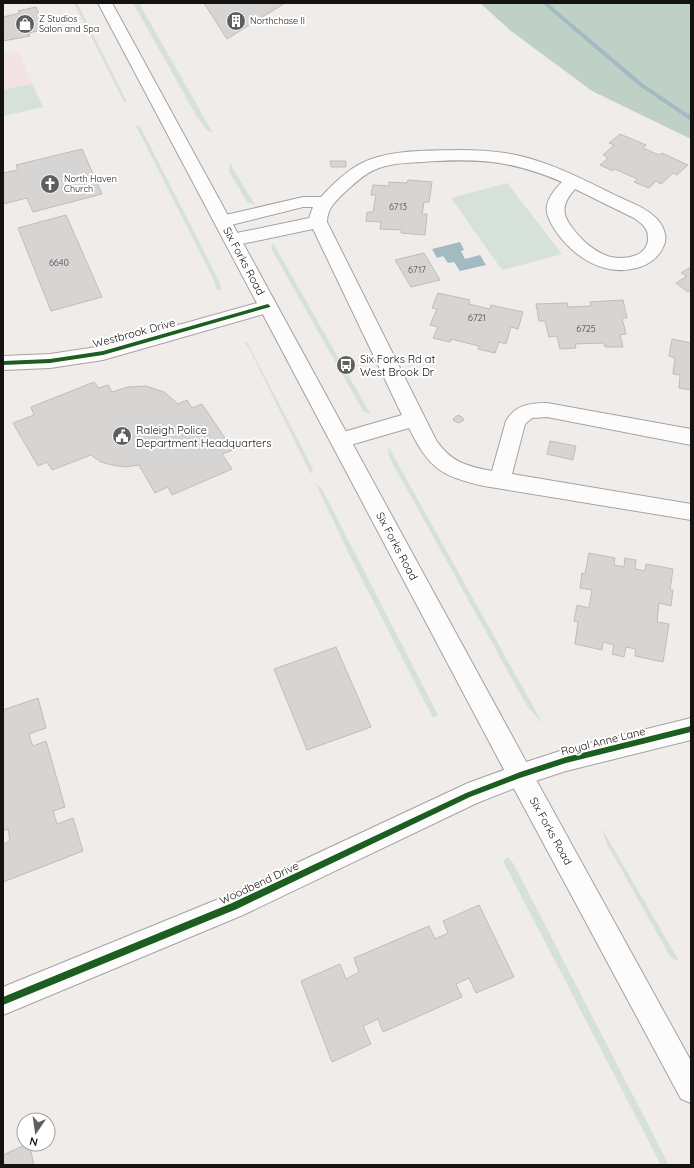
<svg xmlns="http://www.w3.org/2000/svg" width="694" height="1168" font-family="Quicksand,sans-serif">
<rect width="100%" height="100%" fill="#efecea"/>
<path fill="#f3e3e4" d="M 17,50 L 43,107 L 3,116 L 3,54 Z"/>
<path fill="#d5e1d9" d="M 74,3 L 77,3 L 126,100 L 125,104 Z
M 133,3 L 139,3 L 213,133 L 207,130 L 197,117 Z
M 32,84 L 43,107 L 3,116 L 3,90 Z
M 135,124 L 141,128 L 220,283 L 221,290 L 217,290 L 214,280 Z
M 230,163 L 255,205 L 247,202 L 229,171 Z
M 507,183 L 562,254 L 502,270 L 451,198 Z
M 273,243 L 371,415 L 363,411 L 272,250 Z
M 247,342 L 313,469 L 311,474 L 249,348 L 245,343 Z
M 388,446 L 543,724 L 527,706 L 389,457 Z
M 316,484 L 321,487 L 438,715 L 433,718 L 350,556 Z
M 601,827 L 679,961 L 671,958 L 607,844 Z
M 508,857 L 513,863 L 669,1165 L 661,1165 L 503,861 Z"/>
<path fill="#bfd0c6" d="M 480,3 L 691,3 L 691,139 L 592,91 L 511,31 Z"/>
<path fill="#a2bac2" d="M 460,242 L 464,250 L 461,251 L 465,259 L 480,255 L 486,265 L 460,271 L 454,262 L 448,263 L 443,256 L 437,258 L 432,249 Z"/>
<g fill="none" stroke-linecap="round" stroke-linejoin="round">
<path fill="#a2bac2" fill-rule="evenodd" d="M 542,3 L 548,3 L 642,83 L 691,116 L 691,121 L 638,85 Z"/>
</g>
<path fill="#d7d5d4" stroke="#bfbdbc" d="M 204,3 L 285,3 L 227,39 Z
M 36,7 L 46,29 L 29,33 L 30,36 L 3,41 L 3,17 L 20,13 L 18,11 Z
M 620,134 L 646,145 L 643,148 L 659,155 L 662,153 L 688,165 L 677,175 L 673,173 L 661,184 L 656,181 L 649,188 L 634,182 L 637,179 L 615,169 L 613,171 L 600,165 L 608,158 L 603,155 L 614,145 L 609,143 Z
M 82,149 L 102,194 L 33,212 L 27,198 L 3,204 L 3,173 L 18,170 L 16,165 Z
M 330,161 L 346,161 L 346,167 L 331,167 Z
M 408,180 L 432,182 L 429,202 L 424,202 L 422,214 L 427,214 L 425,235 L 401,233 L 402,230 L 380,229 L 381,222 L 366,221 L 367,212 L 373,212 L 376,195 L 371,195 L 373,185 L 389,186 L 389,182 L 407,183 Z
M 66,215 L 102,297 L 51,311 L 18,228 Z
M 424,253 L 440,280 L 411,287 L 395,260 Z
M 691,267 L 691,290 L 688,292 L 676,283 L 687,276 L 681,273 Z
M 438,293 L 470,300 L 469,304 L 490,309 L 491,305 L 523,312 L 518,329 L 511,327 L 506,344 L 499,342 L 495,353 L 478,349 L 479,346 L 451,339 L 450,342 L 433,338 L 438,327 L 430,325 L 437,309 L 432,308 Z
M 623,300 L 627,318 L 622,318 L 626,334 L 620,335 L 623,347 L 605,347 L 604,343 L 575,344 L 576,348 L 560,349 L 557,336 L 549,337 L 545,321 L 539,321 L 536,304 L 567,303 L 568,307 L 591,306 L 590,302 Z
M 672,339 L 691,343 L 691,390 L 679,388 L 680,375 L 673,374 L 675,358 L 669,356 Z
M 94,382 L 99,388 L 108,385 L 112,392 L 128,387 L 146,386 L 164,392 L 178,404 L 187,400 L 192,408 L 202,404 L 233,450 L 222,454 L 232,469 L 172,495 L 168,487 L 155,493 L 139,465 L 125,467 L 112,465 L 101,462 L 91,455 L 52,470 L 47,462 L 38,466 L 13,423 L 34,415 L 31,407 Z
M 458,415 L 462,417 L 464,420 L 459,423 L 454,421 L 453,419 Z
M 550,441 L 576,446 L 573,460 L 547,454 Z
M 589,553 L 615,558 L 614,565 L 624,567 L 625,558 L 636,560 L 635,569 L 645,571 L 646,564 L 673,569 L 670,590 L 673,590 L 671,606 L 659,603 L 657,622 L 669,624 L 663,662 L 635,656 L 636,649 L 626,647 L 624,657 L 612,654 L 614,645 L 603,642 L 602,650 L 575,644 L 578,622 L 574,621 L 577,605 L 589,608 L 592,590 L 580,588 L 582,573 L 585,574 Z
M 336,647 L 371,727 L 307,750 L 274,669 Z
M 38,698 L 46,728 L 29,734 L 32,744 L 33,746 L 46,741 L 65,807 L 53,811 L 57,824 L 73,818 L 83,851 L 3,882 L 3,844 L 10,841 L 8,829 L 3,831 L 3,710 Z
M 479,905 L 514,977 L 476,993 L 469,978 L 456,984 L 462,997 L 383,1032 L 378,1019 L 363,1026 L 371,1044 L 332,1062 L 301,981 L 340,964 L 346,979 L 359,972 L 354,958 L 429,926 L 435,939 L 448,933 L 443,921 Z
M 27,1144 L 29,1144 L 34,1165 L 3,1165 L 3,1155 Z"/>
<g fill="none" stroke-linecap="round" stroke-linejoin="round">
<g stroke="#a5a3a2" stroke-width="2">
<path id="minor" d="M 459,150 C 478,150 497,151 516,155 C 553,163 586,181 619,197 C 632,203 646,208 656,218 C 663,225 668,236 664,245 C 660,256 651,263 640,267 C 606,278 574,258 555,230 C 551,223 545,214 547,205 C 549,196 556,188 562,182 C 511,160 477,158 422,162 C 406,163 389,163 374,170 C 363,175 354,184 345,192 C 336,201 327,208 327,222 L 436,440 C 451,462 466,466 492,471 L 506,421 C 515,405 530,403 547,403 L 691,429 L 691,445 L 547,417 L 532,418 L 525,424 L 512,474 L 691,504 L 691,520 L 484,486 C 440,476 429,468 409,428 L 340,448 L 333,445 L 330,440 L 333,435 L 402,415 L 313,229 L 232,246 L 226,244 L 223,240 L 226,236 L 232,234 L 309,218 L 313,207 L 303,207 L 223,227 L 217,225 L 214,221 L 217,217 L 303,197 L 321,197 C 333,184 346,171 362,163 C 390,149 428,151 459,150 ZM 575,189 L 634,218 C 638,221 643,224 645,228 C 648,231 648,236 648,240 C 646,257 625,260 611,257 C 595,253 580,239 571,226 C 560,212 564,201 575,189 Z
M 268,300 L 274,301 L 277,306 L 274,311 L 103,360 L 50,368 L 3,370 L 3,356 L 50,354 L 103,346 Z
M 691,718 L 691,740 L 566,771 L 520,786 L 477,803 L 243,915 L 3,1015 L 3,987 L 226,896 L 468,783 L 520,764 L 566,749 Z"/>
</g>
<g stroke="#a5a3a2" stroke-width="2">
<path id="major" d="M 98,3 L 112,3 L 529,767 L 691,1061 L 691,1103 L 681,1099 L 511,783 Z"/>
</g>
<use href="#minor" fill="#fdfcfc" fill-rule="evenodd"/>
<use href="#major" fill="#fdfcfc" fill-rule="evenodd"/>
<g stroke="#fff" stroke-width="2">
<path id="cycleway" d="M 268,304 L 270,306 L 270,307 L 103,355 L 50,363 L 3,365 L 3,361 L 50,359 L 103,351 Z
M 691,726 L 691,732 L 566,763 L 520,778 L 470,797 L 237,909 L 3,1005 L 3,997 L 232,903 L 466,793 L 520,772 L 566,757 Z"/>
</g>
<use href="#cycleway" fill="#1b5e20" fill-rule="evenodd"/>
</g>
<defs>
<g id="building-disc" transform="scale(1)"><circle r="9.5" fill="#615f5e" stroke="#fff"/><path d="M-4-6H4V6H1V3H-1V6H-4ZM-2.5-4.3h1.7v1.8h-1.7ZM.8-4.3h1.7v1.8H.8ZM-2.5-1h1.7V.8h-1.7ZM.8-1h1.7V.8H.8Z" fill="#fff"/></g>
<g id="shop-disc" transform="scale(1)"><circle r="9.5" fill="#615f5e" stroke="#fff"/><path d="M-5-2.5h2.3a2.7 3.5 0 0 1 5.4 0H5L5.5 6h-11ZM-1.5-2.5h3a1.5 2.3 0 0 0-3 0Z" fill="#fff"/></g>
<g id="church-disc" transform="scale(1)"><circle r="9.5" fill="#615f5e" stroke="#fff"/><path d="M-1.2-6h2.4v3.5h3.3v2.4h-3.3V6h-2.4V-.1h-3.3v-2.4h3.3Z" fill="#fff"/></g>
<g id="bus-disc" transform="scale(1)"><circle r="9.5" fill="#615f5e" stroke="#fff"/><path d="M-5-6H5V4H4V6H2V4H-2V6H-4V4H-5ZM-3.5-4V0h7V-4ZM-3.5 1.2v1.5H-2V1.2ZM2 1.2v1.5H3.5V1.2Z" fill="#fff"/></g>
<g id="civic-disc" transform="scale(1)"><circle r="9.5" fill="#615f5e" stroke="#fff"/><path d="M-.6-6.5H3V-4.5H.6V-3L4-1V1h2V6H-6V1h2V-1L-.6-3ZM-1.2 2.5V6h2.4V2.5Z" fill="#fff"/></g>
</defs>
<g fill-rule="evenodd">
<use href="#building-disc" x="236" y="21"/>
<use href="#shop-disc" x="25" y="24"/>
<use href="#church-disc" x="50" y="184"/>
<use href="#bus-disc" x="346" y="365"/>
<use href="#civic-disc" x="122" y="436"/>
</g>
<g text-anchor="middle" stroke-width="4" stroke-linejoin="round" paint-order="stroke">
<g font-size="9" fill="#151312" stroke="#fff" text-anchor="start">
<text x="39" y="22">Z Studios<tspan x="39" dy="10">Salon and Spa</tspan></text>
<text x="250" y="24">Northchase II</text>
<text x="64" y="182">North Haven<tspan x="64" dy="10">Church</tspan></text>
</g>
<g font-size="9" fill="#464442">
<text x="398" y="210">6713</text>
<text x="59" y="266">6640</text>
<text x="417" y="273">6717</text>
<text x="477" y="321">6721</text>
<text x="586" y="332">6725</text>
</g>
<g font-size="11" fill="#151312" stroke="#fff">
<text transform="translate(244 261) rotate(62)" y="4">Six Forks Road</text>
<text transform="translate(134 333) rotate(-15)" y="4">Westbrook Drive</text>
<text transform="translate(397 546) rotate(62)" y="4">Six Forks Road</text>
<text transform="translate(603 741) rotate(-14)" y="4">Royal Anne Lane</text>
<text transform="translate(551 831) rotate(61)" y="4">Six Forks Road</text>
<text transform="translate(259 883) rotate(-25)" y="4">Woodbend Drive</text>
</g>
<g font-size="11" fill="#151312" stroke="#fff" text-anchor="start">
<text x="360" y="363">Six Forks Rd at<tspan x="360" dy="13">West Brook Dr</tspan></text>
<text x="136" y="434">Raleigh Police<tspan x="136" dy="13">Department Headquarters</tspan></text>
</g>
</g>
<rect width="694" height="1168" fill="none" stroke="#151312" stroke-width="8"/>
<g transform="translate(36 1132) rotate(193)"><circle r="19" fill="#ffffff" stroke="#a1a1a0"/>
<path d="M0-3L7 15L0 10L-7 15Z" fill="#615f5e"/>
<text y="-6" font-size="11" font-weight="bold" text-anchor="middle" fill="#151312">N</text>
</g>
</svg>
